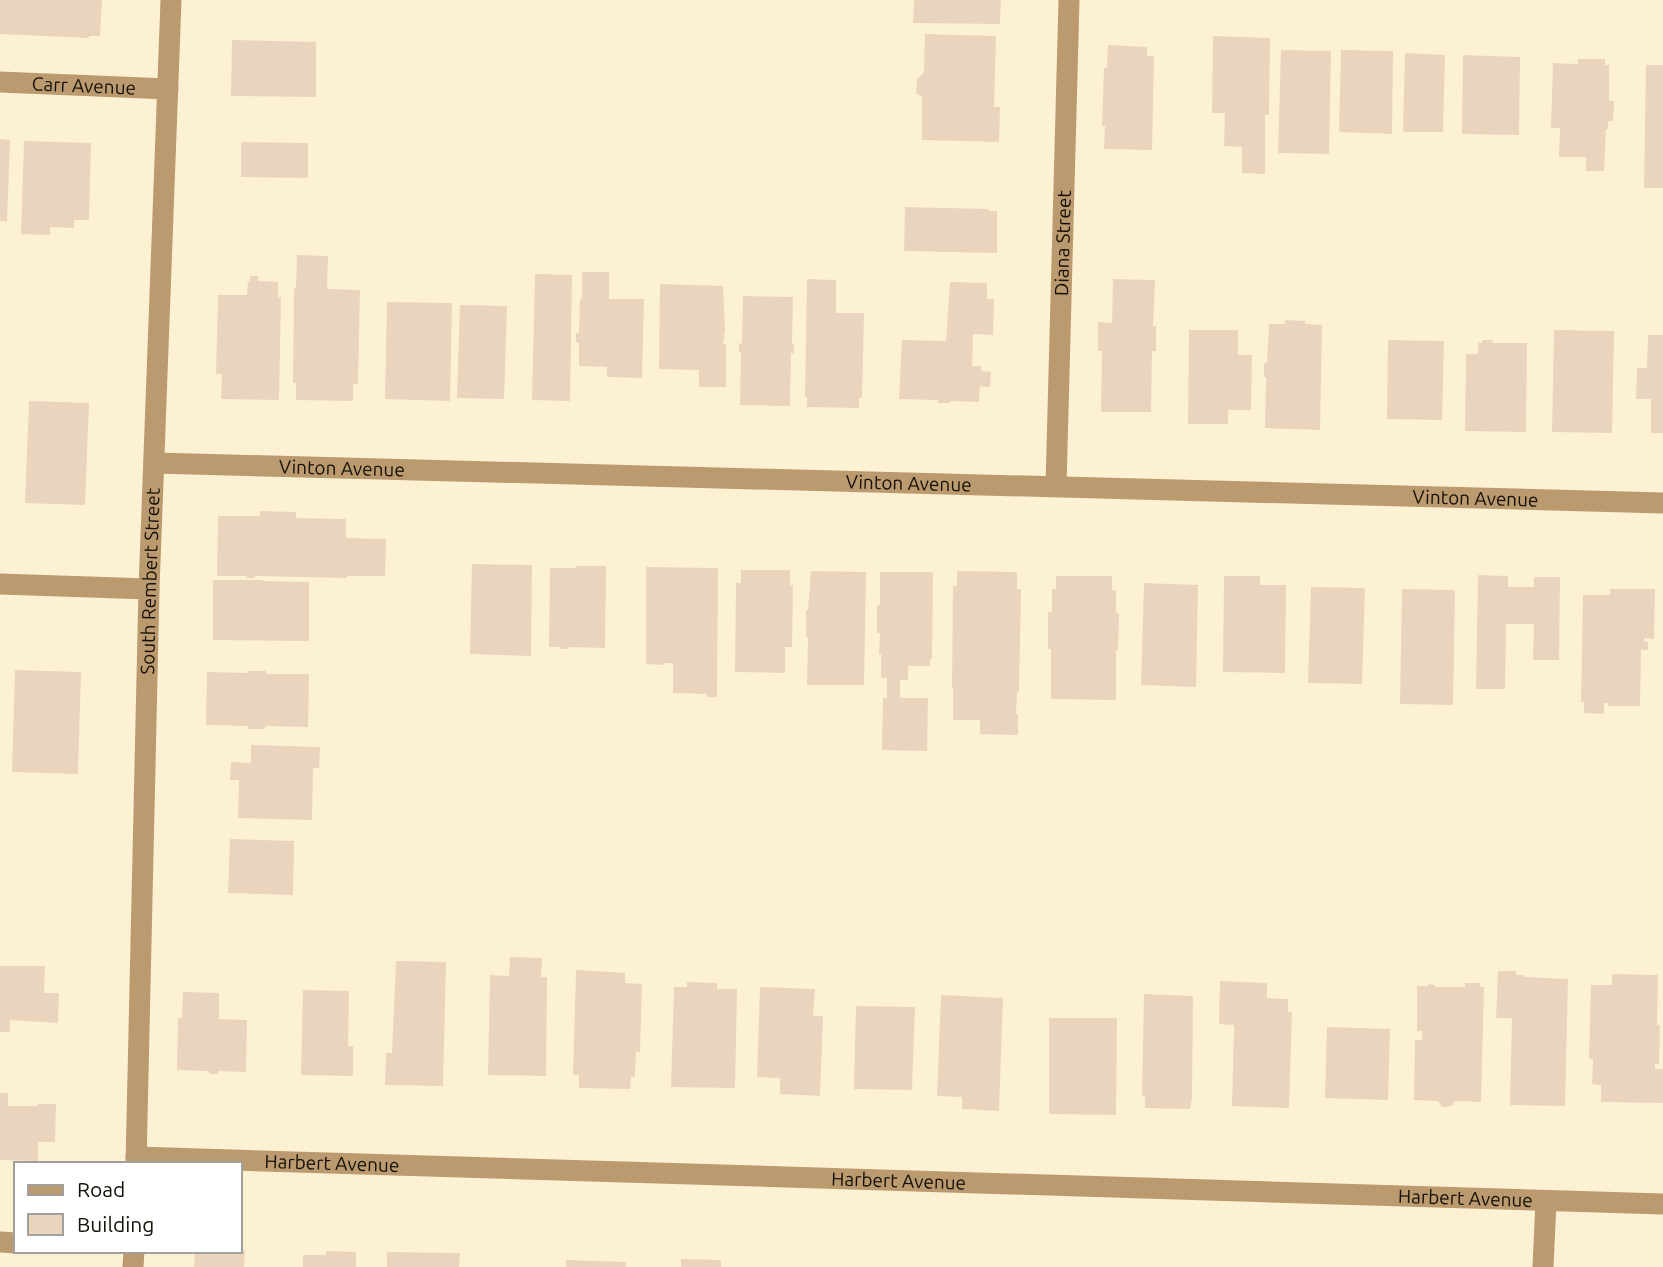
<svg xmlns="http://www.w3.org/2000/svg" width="1663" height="1267" font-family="Ubuntu,sans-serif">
<rect width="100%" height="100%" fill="#fdf1d4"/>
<path fill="#ebd4bd" d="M 0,0 L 102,0 L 100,36 L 89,36 L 89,38 L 0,34 Z
M 914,0 L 1001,0 L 1000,24 L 913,23 Z
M 925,34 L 996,36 L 994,107 L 1000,107 L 999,142 L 922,140 L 922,97 L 916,93 L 917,79 L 923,74 L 924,69 Z
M 1213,36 L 1270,38 L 1269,115 L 1265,115 L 1265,174 L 1242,173 L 1242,147 L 1224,146 L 1225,113 L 1212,113 Z
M 232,40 L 316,42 L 316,97 L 231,96 Z
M 1108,45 L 1147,47 L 1147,56 L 1154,56 L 1152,150 L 1104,149 L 1105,126 L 1102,126 L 1104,68 L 1107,68 Z
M 1281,50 L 1331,51 L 1329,154 L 1278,153 Z
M 1341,50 L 1393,51 L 1392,134 L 1339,132 Z
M 1405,53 L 1445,55 L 1443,132 L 1403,132 Z
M 1463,55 L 1520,57 L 1519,135 L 1462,134 Z
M 1578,59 L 1605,59 L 1605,65 L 1609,65 L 1609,101 L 1614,101 L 1613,121 L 1608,121 L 1608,129 L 1606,129 L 1604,171 L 1586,171 L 1586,157 L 1559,157 L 1560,128 L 1551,128 L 1553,63 L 1578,64 Z
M 1646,65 L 1663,65 L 1663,188 L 1644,188 Z
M 0,139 L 10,140 L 7,222 L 0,221 Z
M 24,141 L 91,143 L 89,220 L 74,220 L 74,228 L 50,227 L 50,235 L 21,234 Z
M 241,142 L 308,143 L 308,178 L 241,177 Z
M 905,207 L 989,209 L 989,211 L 997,211 L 997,253 L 904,251 Z
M 297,255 L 328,256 L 327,289 L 360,290 L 358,384 L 353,384 L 353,401 L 296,400 L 296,383 L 293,383 L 294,288 L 296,288 Z
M 582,272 L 609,272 L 609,299 L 644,299 L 642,378 L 607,377 L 607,367 L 579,366 L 579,343 L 576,342 L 576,333 L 579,333 L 580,299 L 582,299 Z
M 535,274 L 572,275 L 570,401 L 532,400 Z
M 250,276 L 258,276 L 258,281 L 278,282 L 278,297 L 281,297 L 279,400 L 221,399 L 222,374 L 216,374 L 218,295 L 247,295 L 248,281 L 250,281 Z
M 807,279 L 836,280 L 836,313 L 864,313 L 862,398 L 859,398 L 859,408 L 807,407 L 807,397 L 805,397 Z
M 1113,279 L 1155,280 L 1153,326 L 1156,326 L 1156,351 L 1152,351 L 1151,412 L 1101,412 L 1102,351 L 1098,351 L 1098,322 L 1112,323 Z
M 950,282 L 987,283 L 987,299 L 994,299 L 993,335 L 973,334 L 972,366 L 981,366 L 981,371 L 991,372 L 990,387 L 980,386 L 979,402 L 950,401 L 950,403 L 938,403 L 938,400 L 899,399 L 902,340 L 946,341 Z
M 660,284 L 723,286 L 725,329 L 723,344 L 726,344 L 726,387 L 699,387 L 699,370 L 659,369 Z
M 743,296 L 793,297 L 792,344 L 794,344 L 794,353 L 791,353 L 790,406 L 740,405 L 741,352 L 739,352 L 739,343 L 742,344 Z
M 387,302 L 452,303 L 450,401 L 385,399 Z
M 460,305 L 507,306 L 504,399 L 457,398 Z
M 1285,320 L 1305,321 L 1305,324 L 1322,325 L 1320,430 L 1265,428 L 1266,377 L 1264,377 L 1264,363 L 1267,363 L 1269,324 L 1285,324 Z
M 1189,330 L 1238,330 L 1238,355 L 1252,355 L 1251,410 L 1228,410 L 1228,424 L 1188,424 Z
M 1554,330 L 1614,331 L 1612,433 L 1552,432 Z
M 1648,335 L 1663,335 L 1663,433 L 1651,433 L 1651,399 L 1636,399 L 1637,368 L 1647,368 Z
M 1388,340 L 1444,341 L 1442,420 L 1387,419 Z
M 1482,340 L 1493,340 L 1492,343 L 1527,343 L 1526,432 L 1465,431 L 1466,354 L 1478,354 L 1478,343 L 1482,343 Z
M 29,401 L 89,403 L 85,505 L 25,503 Z
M 260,511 L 296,512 L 296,518 L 346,519 L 346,538 L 386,539 L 385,576 L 347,576 L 347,578 L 255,576 L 255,578 L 247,578 L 247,576 L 217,576 L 218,516 L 260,516 Z
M 472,564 L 532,565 L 531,656 L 470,654 Z
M 576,566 L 606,566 L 605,648 L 569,647 L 569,649 L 561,649 L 561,647 L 549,647 L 550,568 L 576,568 Z
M 646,567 L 718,568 L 717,697 L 707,697 L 707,694 L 673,693 L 673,664 L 671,663 L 665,663 L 665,665 L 646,664 Z
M 741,570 L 790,570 L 790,585 L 793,585 L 792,647 L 785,647 L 785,673 L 735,672 L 736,583 L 741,583 Z
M 811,571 L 866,572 L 864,685 L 807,685 L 808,637 L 806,637 L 806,610 L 808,610 Z
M 957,571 L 1017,572 L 1017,589 L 1021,589 L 1019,692 L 1017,692 L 1016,714 L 1018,714 L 1018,735 L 980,734 L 980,720 L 953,720 L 953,687 L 952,687 L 953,586 L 957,586 Z
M 880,572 L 933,572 L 932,659 L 930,659 L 930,666 L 908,666 L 908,680 L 900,680 L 900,698 L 928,698 L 927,751 L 882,750 L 883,698 L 887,698 L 887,678 L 881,678 L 881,654 L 879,654 L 880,633 L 877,633 L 877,605 L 880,605 Z
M 1478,575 L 1508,576 L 1508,587 L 1534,587 L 1534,577 L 1560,577 L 1559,660 L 1533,660 L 1534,624 L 1506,624 L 1505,689 L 1476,689 Z
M 1056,576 L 1112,576 L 1112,590 L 1116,590 L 1116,613 L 1119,613 L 1118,650 L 1116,650 L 1116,700 L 1051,699 L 1051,649 L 1048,649 L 1048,612 L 1052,612 L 1052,589 L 1056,589 Z
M 1224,576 L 1260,576 L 1260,585 L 1286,585 L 1285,673 L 1223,672 Z
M 213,580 L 263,580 L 263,581 L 309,582 L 309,641 L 213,640 Z
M 1144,583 L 1198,585 L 1196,687 L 1141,685 Z
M 1311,587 L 1365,588 L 1362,684 L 1308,683 Z
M 1402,589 L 1455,590 L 1453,705 L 1400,704 Z
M 1610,589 L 1655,589 L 1654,639 L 1644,638 L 1644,641 L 1648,642 L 1648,650 L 1641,650 L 1640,706 L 1608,706 L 1608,703 L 1604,703 L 1604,714 L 1584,713 L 1584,702 L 1581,702 L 1583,595 L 1610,595 Z
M 15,670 L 81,672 L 78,774 L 12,772 Z
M 247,671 L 266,671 L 266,674 L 309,674 L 308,727 L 265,726 L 265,729 L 248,729 L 248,726 L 206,725 L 207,672 L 247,673 Z
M 251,745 L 320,747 L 319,768 L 313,768 L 312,820 L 238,818 L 239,780 L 230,780 L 231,762 L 251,763 Z
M 230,839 L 294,841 L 293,895 L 228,893 Z
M 510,957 L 542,958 L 541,977 L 547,977 L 546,1076 L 488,1075 L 490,975 L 509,976 Z
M 396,961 L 446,962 L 443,1086 L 385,1085 L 386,1053 L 392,1053 Z
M 0,966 L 45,966 L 44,993 L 59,993 L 58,1023 L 10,1020 L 10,1032 L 0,1032 Z
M 576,970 L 625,973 L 625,983 L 642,984 L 640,1052 L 636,1051 L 635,1077 L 631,1077 L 630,1089 L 579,1088 L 579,1075 L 573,1075 Z
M 1498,971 L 1516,971 L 1516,975 L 1524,975 L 1524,977 L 1568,979 L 1565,1106 L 1510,1105 L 1512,1018 L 1496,1018 Z
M 1612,974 L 1658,975 L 1657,1025 L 1660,1025 L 1659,1064 L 1655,1064 L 1655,1069 L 1663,1069 L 1663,1103 L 1601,1102 L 1601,1085 L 1592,1084 L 1593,1059 L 1589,1059 L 1591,985 L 1612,985 Z
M 1220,981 L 1267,983 L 1267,998 L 1288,999 L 1288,1012 L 1292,1012 L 1289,1108 L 1232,1106 L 1234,1025 L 1219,1024 Z
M 687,982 L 717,983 L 717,989 L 737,989 L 735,1088 L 671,1087 L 674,987 L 687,987 Z
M 1465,983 L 1480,983 L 1480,987 L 1484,987 L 1481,1102 L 1455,1101 L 1452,1106 L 1444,1107 L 1441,1106 L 1438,1101 L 1414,1100 L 1415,1040 L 1422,1040 L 1422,1031 L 1417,1031 L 1417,986 L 1428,986 L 1428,984 L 1435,985 L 1435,987 L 1465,987 Z
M 760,987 L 815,989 L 813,1016 L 823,1016 L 820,1096 L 780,1094 L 780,1078 L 757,1077 Z
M 303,990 L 349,991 L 348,1046 L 353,1046 L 353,1076 L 301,1075 Z
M 183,992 L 219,993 L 219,1019 L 247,1020 L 246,1072 L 218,1071 L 218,1074 L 209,1074 L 209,1071 L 177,1070 L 178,1018 L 182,1018 Z
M 1144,994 L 1193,996 L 1192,1099 L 1190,1109 L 1145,1108 L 1145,1097 L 1142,1096 Z
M 941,995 L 1003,998 L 999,1111 L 962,1109 L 962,1097 L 937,1096 Z
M 856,1006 L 915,1007 L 912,1090 L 854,1089 Z
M 1049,1018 L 1117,1018 L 1116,1115 L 1049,1114 Z
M 1327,1027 L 1390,1029 L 1388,1100 L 1325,1098 Z
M 0,1093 L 8,1093 L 8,1106 L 38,1106 L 38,1104 L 56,1104 L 55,1142 L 38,1142 L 38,1161 L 0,1160 Z
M 240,1250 L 245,1250 L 244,1267 L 194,1267 L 195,1251 Z
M 326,1251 L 356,1252 L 356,1267 L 303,1267 L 303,1255 L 326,1255 Z
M 387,1252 L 460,1253 L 459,1267 L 387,1267 Z
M 681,1259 L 721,1260 L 721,1267 L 681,1267 Z
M 566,1260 L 626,1262 L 626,1267 L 566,1267 Z"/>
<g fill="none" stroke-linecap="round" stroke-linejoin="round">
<g stroke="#bb9a6f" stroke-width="21">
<path id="s1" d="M 0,82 L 168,89"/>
<path id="s2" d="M 155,463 L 1663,503"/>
<path id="s3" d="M 1056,486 L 1069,0"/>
<path d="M 0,584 L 149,589"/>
<path id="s4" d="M 136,1157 L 1663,1204"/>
<path id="s5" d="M 136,1164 L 149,589 L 171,0"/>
<path d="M 0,1242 L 16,1243"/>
<path d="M 133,1267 L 134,1251"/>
<path d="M 1543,1267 L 1546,1201"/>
</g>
</g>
<g text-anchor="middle" stroke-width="7" stroke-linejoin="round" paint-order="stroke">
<g font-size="19" fill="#151107" stroke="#fff">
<text dy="7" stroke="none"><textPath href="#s1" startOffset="84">Carr Avenue</textPath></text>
<text dy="7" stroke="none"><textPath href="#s3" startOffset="243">Diana Street</textPath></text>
<text dy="7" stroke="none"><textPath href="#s2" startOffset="187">Vinton Avenue</textPath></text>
<text dy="7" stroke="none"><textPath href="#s2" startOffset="754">Vinton Avenue</textPath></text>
<text dy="7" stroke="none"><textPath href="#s2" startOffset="1321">Vinton Avenue</textPath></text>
<text dy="7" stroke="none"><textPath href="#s5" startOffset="583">South Rembert Street</textPath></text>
<text dy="7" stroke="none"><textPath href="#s4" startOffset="196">Harbert Avenue</textPath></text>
<text dy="7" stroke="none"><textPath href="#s4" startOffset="763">Harbert Avenue</textPath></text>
<text dy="7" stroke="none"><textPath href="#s4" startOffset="1330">Harbert Avenue</textPath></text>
</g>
</g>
<rect x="14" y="1162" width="228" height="91" fill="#ffffff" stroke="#a1a09c" stroke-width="2"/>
<rect x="28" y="1185" width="35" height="10" fill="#bb9a6f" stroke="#a1a09c" stroke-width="2"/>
<text x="77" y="1197" font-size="21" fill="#151107">Road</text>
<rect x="28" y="1214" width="35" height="21" fill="#ebd4bd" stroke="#a1a09c" stroke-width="2"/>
<text x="77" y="1232" font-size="21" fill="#151107">Building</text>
</svg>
